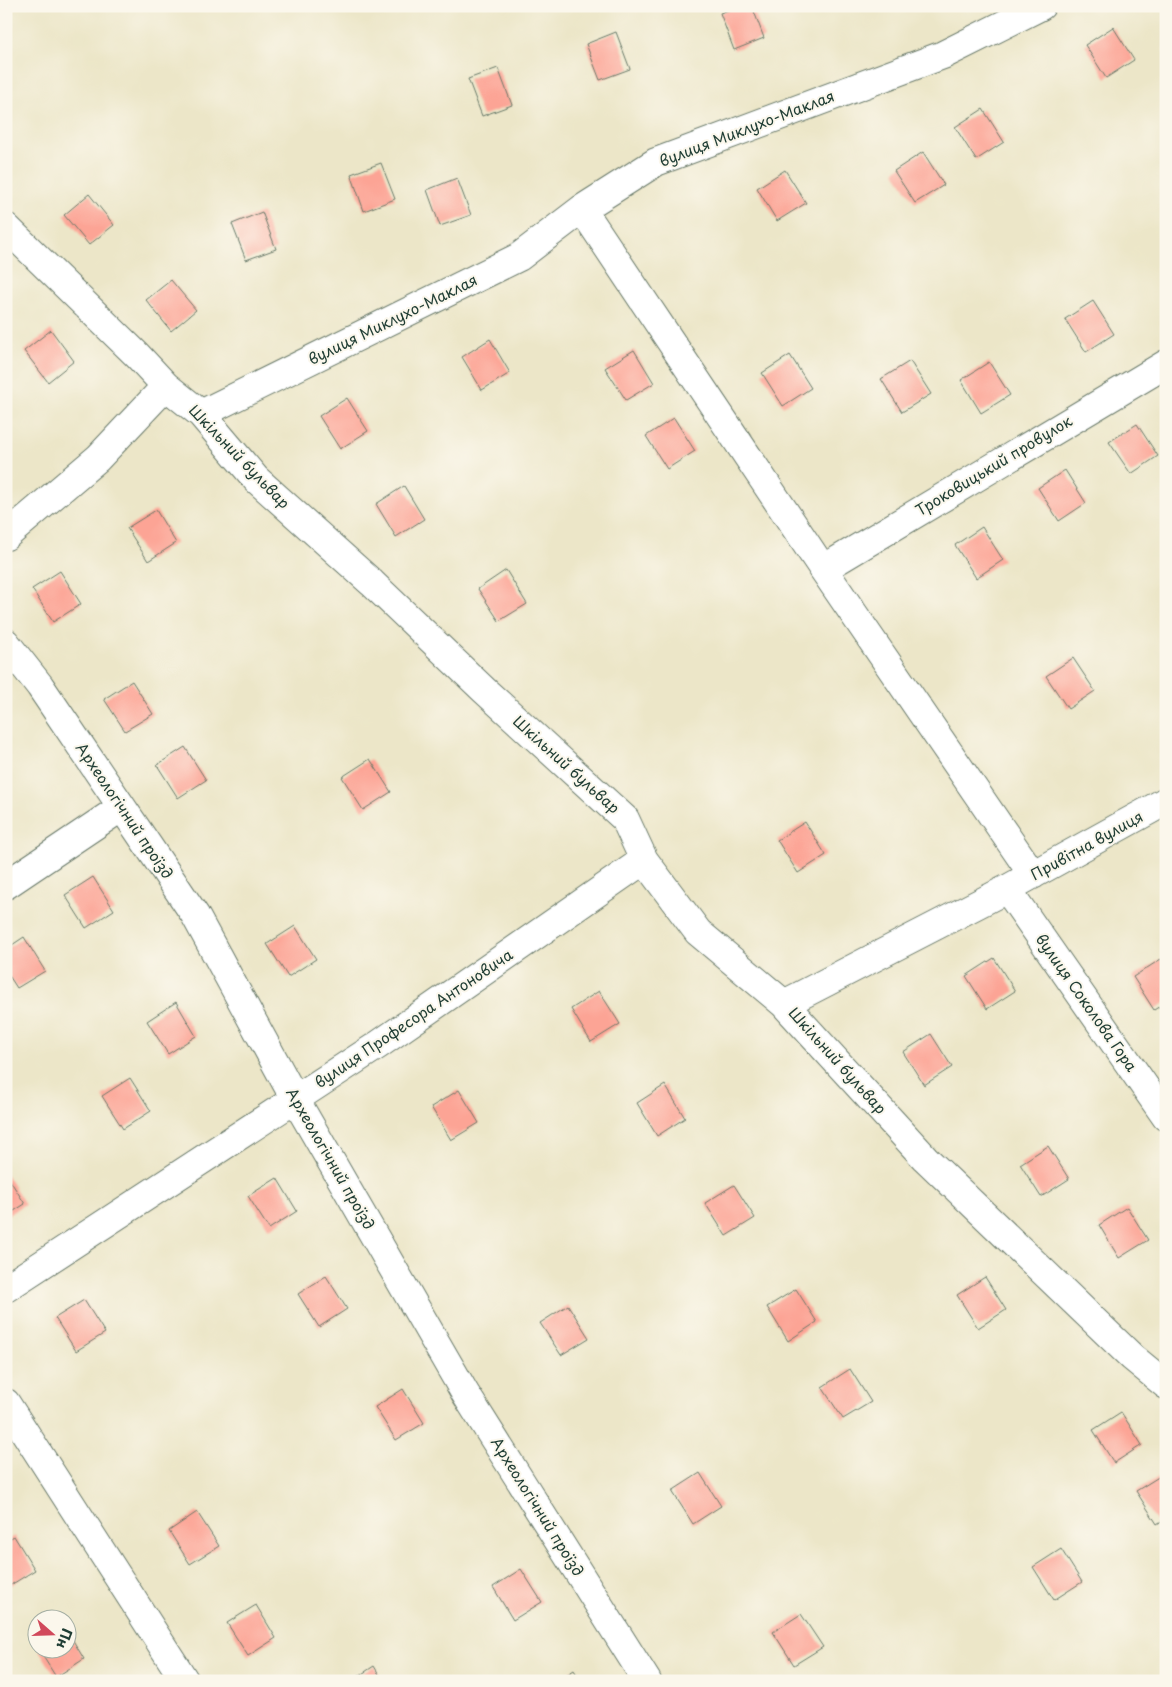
<svg xmlns="http://www.w3.org/2000/svg" width="1172" height="1687" font-family="'Playpen Sans',sans-serif">
<rect width="100%" height="100%" fill="#fbf7ec"/>
<filter id="ink" filterUnits="userSpaceOnUse"><feTurbulence type="fractalNoise" baseFrequency=".02" numOctaves="2"/><feDisplacementMap in="SourceGraphic" scale="10" xChannelSelector="R" yChannelSelector="G"/><feConvolveMatrix kernelMatrix="1 2 1 2 8 2 1 2 1" color-interpolation-filters="sRGB"/></filter>
<filter id="wash" filterUnits="userSpaceOnUse"><feTurbulence type="fractalNoise" baseFrequency=".0096" numOctaves="4" result="noise"/><feDisplacementMap in="SourceGraphic" scale="20" xChannelSelector="R" yChannelSelector="G"/><feGaussianBlur stdDeviation="1.12" result="paint"/><feColorMatrix in="noise" values="0 0 0 0 0 0 0 0 0 0 0 0 0 0 0 0 0 1.4 0 .05"/><feComposite in="paint" operator="in"/></filter>
<g filter="url(#wash)">
<rect width="100%" height="100%" fill="#ece6c8"/>
<g id="blocks">
<path fill="#fca495" d="M 740,6 L 752,6 L 764,38 L 734,50 L 720,13 Z
M 1113,27 L 1134,60 L 1106,78 L 1085,45 Z
M 616,32 L 630,69 L 600,80 L 586,44 Z
M 498,68 L 512,105 L 482,116 L 468,79 Z
M 983,109 L 1004,142 L 976,160 L 955,127 Z
M 923,152 L 944,185 L 915,203 L 894,171 Z
M 381,163 L 395,199 L 364,211 L 351,174 Z
M 785,170 L 806,203 L 777,221 L 757,188 Z
M 457,178 L 471,215 L 440,226 L 427,190 Z
M 89,194 L 114,225 L 89,245 L 64,215 Z
M 262,212 L 276,249 L 246,260 L 232,224 Z
M 171,280 L 196,310 L 171,331 L 146,300 Z
M 1093,301 L 1114,334 L 1086,352 L 1065,319 Z
M 51,330 L 74,361 L 48,382 L 24,351 Z
M 490,339 L 510,373 L 482,390 L 462,357 Z
M 634,350 L 654,383 L 626,400 L 605,368 Z
M 790,355 L 811,388 L 783,406 L 762,373 Z
M 910,361 L 931,394 L 902,412 L 881,379 Z
M 989,362 L 1010,395 L 981,413 L 961,380 Z
M 347,398 L 368,431 L 340,449 L 319,416 Z
M 674,418 L 695,451 L 667,469 L 646,436 Z
M 1137,424 L 1158,456 L 1131,474 L 1109,442 Z
M 1065,470 L 1086,503 L 1059,521 L 1038,488 Z
M 404,486 L 424,519 L 396,537 L 376,504 Z
M 156,510 L 176,543 L 148,561 L 127,528 Z
M 982,527 L 1003,560 L 976,578 L 955,545 Z
M 506,570 L 527,604 L 499,621 L 478,589 Z
M 60,571 L 81,604 L 53,622 L 32,589 Z
M 1073,658 L 1095,691 L 1068,709 L 1046,676 Z
M 132,681 L 153,714 L 125,731 L 104,699 Z
M 185,747 L 206,780 L 178,798 L 157,765 Z
M 370,759 L 391,792 L 363,810 L 342,777 Z
M 805,822 L 826,855 L 798,873 L 777,840 Z
M 93,877 L 114,910 L 86,928 L 65,895 Z
M 295,926 L 316,959 L 288,977 L 267,944 Z
M 24,937 L 45,971 L 17,988 L 6,971 L 6,949 Z
M 994,958 L 1015,991 L 987,1009 L 966,976 Z
M 1161,959 L 1166,966 L 1166,1002 L 1154,1010 L 1133,977 Z
M 599,991 L 620,1024 L 591,1042 L 571,1009 Z
M 176,1002 L 196,1036 L 168,1054 L 147,1021 Z
M 931,1034 L 952,1067 L 924,1085 L 903,1052 Z
M 130,1078 L 151,1111 L 123,1129 L 102,1096 Z
M 665,1085 L 685,1118 L 657,1136 L 637,1103 Z
M 459,1090 L 479,1123 L 451,1140 L 431,1107 Z
M 1048,1146 L 1069,1179 L 1041,1197 L 1020,1164 Z
M 6,1174 L 25,1204 L 6,1216 Z
M 277,1178 L 297,1211 L 269,1229 L 248,1196 Z
M 734,1185 L 755,1218 L 726,1236 L 705,1203 Z
M 1127,1207 L 1148,1240 L 1119,1258 L 1099,1225 Z
M 326,1276 L 347,1309 L 319,1327 L 298,1294 Z
M 985,1277 L 1006,1310 L 978,1328 L 957,1295 Z
M 796,1289 L 817,1322 L 788,1341 L 767,1307 Z
M 84,1300 L 105,1333 L 76,1351 L 55,1318 Z
M 568,1305 L 589,1338 L 561,1355 L 540,1323 Z
M 850,1369 L 871,1402 L 843,1419 L 822,1387 Z
M 403,1389 L 424,1423 L 396,1440 L 375,1407 Z
M 1121,1412 L 1142,1445 L 1114,1463 L 1093,1430 Z
M 700,1473 L 721,1506 L 693,1524 L 672,1491 Z
M 1165,1473 L 1166,1518 L 1157,1524 L 1136,1491 Z
M 197,1512 L 219,1546 L 190,1564 L 169,1531 Z
M 14,1536 L 35,1570 L 6,1588 L 6,1541 Z
M 1061,1549 L 1082,1582 L 1054,1600 L 1033,1567 Z
M 521,1569 L 542,1602 L 513,1620 L 493,1587 Z
M 256,1605 L 276,1638 L 248,1656 L 227,1623 Z
M 801,1614 L 823,1647 L 794,1665 L 773,1632 Z
M 68,1632 L 84,1659 L 56,1677 L 39,1650 L 68,1650 Z
M 374,1666 L 383,1681 L 351,1681 Z
M 574,1670 L 581,1681 L 557,1681 Z"/>
</g>
</g>
<g filter="url(#ink)">
<use href="#blocks" fill-opacity="0" stroke="#677868" stroke-width="1"/>
<g fill="none" stroke-linecap="round" stroke-linejoin="round">
<g stroke="#677868" stroke-width="30">
<path id="minor" d="M 582,209 L 823,569 L 1033,875
M 6,227 L 137,355 L 166,386 L 201,414 L 256,479 L 372,583 L 484,690 L 625,819 L 644,860 L 698,932 L 784,1004 L 925,1158 L 1132,1357 L 1166,1385
M 201,414 L 519,257 L 582,209 L 656,162 L 943,55 L 1041,6
M 6,536 L 98,458 L 166,386
M 823,569 L 1166,364
M 6,643 L 40,686 L 195,915 L 295,1099 L 465,1393 L 647,1681
M 6,885 L 122,807
M 1007,889 L 1166,1117
M 784,1004 L 1007,889 L 1166,801
M 6,1288 L 378,1045 L 644,860
M 6,1403 L 185,1681"/>
</g>
<use href="#minor" stroke="#fff" stroke-width="28"/>
</g>
</g>
<g text-anchor="middle" stroke-width="4" stroke-linejoin="round" paint-order="stroke">
<g font-size="15" fill="#1f3d34" stroke="#fbf7ec">
<text transform="translate(747 129) rotate(-21)" y="5">вулиця Миклухо-Маклая</text>
<text transform="translate(393 320) rotate(-26)" y="5">вулиця Миклухо-Маклая</text>
<text transform="translate(239 457) rotate(46)" y="5">Шкільний бульвар</text>
<text transform="translate(994 466) rotate(-31)" y="5">Троковицький провулок</text>
<text transform="translate(566 765) rotate(42)" y="5">Шкільний бульвар</text>
<text transform="translate(124 811) rotate(56)" y="5">Археологічний проїзд</text>
<text transform="translate(1087 846) rotate(-29)" y="5">Привітна вулиця</text>
<text transform="translate(1086 1003) rotate(55)" y="5">вулиця Соколова Гора</text>
<text transform="translate(414 1019) rotate(-34)" y="5">вулиця Професора Антоновича</text>
<text transform="translate(837 1061) rotate(48)" y="5">Шкільний бульвар</text>
<text transform="translate(330 1159) rotate(60)" y="5">Археологічний проїзд</text>
<text transform="translate(537 1507) rotate(58)" y="5">Археологічний проїзд</text>
</g>
</g>
<rect width="1172" height="1687" fill="none" stroke="#fbf7ec" stroke-width="25"/>
<g transform="translate(52 1634) rotate(110)"><circle r="24" fill="#fbf7ec" stroke="#a3ada2"/>
<path d="M0-4L9 19L0 12L-9 19Z" fill="#d1495b"/>
<text y="-8" font-size="14" font-weight="bold" text-anchor="middle" fill="#1f3d34">Пн</text>
</g>
</svg>
